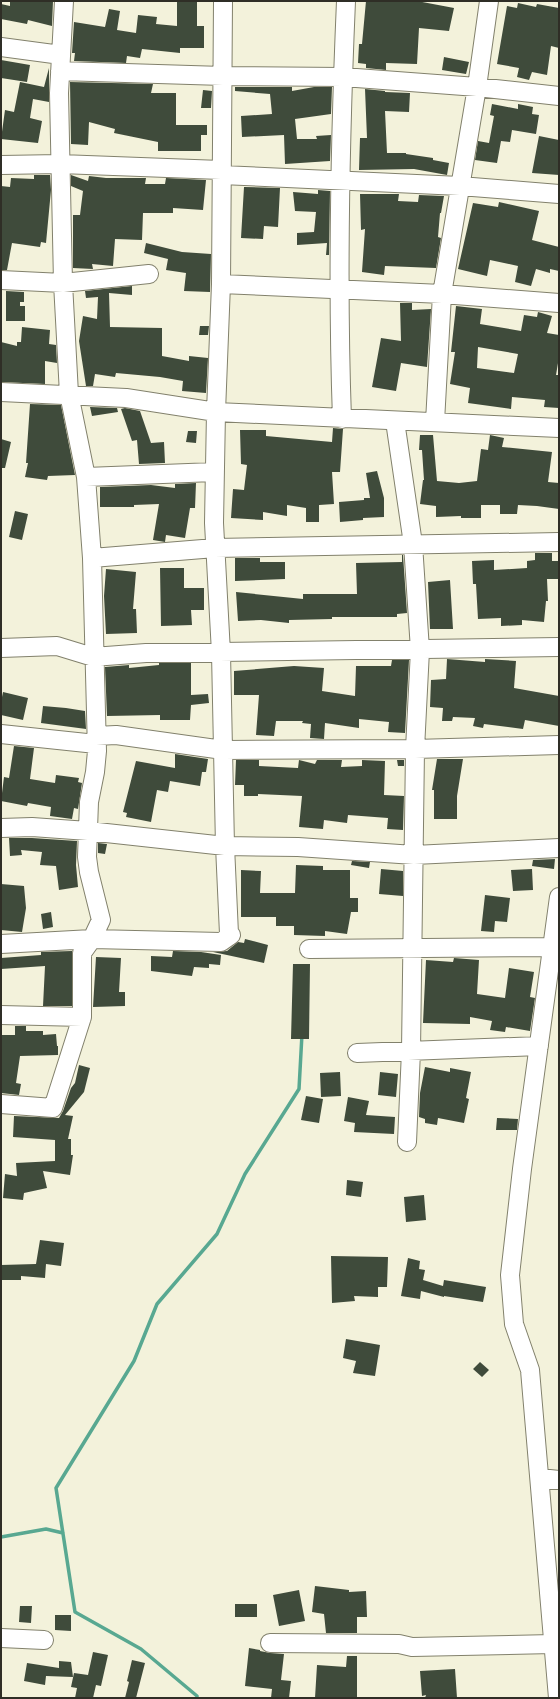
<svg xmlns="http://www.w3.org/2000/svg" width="560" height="1699" font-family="'IBM Plex Sans',sans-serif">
<rect width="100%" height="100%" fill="#f3f2db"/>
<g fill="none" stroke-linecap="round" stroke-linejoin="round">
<path stroke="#58a891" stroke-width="3.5" d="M 1,1537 L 46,1529 L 63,1533
M 197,1698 L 197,1696 L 141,1649 L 75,1612 L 56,1488 L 134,1361 L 157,1304 L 217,1234 L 245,1174 L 299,1089 L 302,1034"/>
</g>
<path fill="#3f4b3b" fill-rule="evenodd" d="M 10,1 L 53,1 L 52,26 L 28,20 L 27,24 L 1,19 L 1,4 L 10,6 Z
M 177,1 L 197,1 L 197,26 L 204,26 L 204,48 L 180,48 L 180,53 L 142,49 L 140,58 L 127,56 L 126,63 L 74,61 L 75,53 L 72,53 L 74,22 L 105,27 L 109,9 L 120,11 L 117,30 L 136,33 L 138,15 L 157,17 L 156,24 L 177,26 Z
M 366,1 L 417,1 L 454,8 L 449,31 L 419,28 L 417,64 L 386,63 L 386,70 L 366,68 L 366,64 L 358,63 L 359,44 L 362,44 Z
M 518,3 L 536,7 L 537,4 L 559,8 L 559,48 L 551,46 L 547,75 L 532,72 L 529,80 L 517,77 L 519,68 L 497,64 L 507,6 L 517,8 Z
M 444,57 L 469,62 L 466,74 L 442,70 Z
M 1,60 L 30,65 L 27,82 L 1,78 Z
M 49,68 L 49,102 L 33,99 L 30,118 L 42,121 L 38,143 L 1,139 L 5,110 L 14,112 L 20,82 L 44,87 Z
M 70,82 L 153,84 L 151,93 L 176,93 L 176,125 L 207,125 L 207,135 L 201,135 L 201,151 L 158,151 L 158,142 L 114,133 L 115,129 L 89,122 L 88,145 L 71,144 Z
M 235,87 L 292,87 L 292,91 L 314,87 L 332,87 L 331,114 L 295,119 L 297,139 L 317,139 L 316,136 L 331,135 L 330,161 L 285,164 L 284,135 L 242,137 L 241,116 L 272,114 L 270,94 L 235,91 Z
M 365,89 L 385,91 L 385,92 L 410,93 L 409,112 L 385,111 L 387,153 L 406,153 L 406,154 L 433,158 L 433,160 L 449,163 L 447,175 L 414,169 L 359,170 L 360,138 L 367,138 Z
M 203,90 L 212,91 L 211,108 L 201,108 Z
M 492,104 L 518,109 L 518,104 L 533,107 L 532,114 L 539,115 L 536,134 L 512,130 L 510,142 L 501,141 L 497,163 L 475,160 L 478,141 L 489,143 L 494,116 L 490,115 Z
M 539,136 L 559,140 L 559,175 L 532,173 Z
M 34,175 L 50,175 L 51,190 L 46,243 L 41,242 L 40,247 L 12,243 L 7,270 L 1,270 L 1,186 L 10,187 L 11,178 L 34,179 Z
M 71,175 L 88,181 L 89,176 L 106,178 L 146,178 L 145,184 L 165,184 L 166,178 L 206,180 L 203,210 L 173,208 L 173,213 L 143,213 L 142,240 L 115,239 L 113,266 L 92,264 L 93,269 L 73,268 L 73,215 L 80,215 L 83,191 L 71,186 Z
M 244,187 L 280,188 L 278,227 L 264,226 L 263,239 L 241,238 Z
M 318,190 L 330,191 L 329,255 L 326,255 L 327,243 L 297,245 L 297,233 L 314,232 L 316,212 L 295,211 L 293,192 L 318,194 Z
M 360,194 L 399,194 L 398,201 L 418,202 L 419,195 L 444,196 L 441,213 L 440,213 L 438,237 L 441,238 L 436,268 L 385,266 L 384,275 L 362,272 L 365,229 L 361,230 Z
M 499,202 L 539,211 L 532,240 L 559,247 L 559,271 L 550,269 L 550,273 L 536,269 L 531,286 L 515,282 L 518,266 L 490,260 L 487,276 L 458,269 L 473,203 L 498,207 Z
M 146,243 L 182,252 L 211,254 L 210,292 L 184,291 L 186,273 L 166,270 L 168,259 L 144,253 Z
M 132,286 L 132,295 L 109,293 L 110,327 L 162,328 L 162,356 L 189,361 L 189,356 L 208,358 L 206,393 L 182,391 L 183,381 L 160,377 L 116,373 L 115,377 L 95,374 L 93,386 L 86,386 L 79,341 L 83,316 L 97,319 L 98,297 L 86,298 L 85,291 Z
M 6,291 L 24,292 L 24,302 L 20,302 L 20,306 L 25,306 L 25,321 L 6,321 Z
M 400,303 L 412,303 L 412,310 L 431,309 L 427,367 L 401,363 L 396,391 L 372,387 L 381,338 L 401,341 Z
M 456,306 L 482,309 L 480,324 L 521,331 L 524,315 L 537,317 L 538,312 L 552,316 L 547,333 L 559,335 L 559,357 L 556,375 L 559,375 L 559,408 L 544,407 L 545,400 L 512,397 L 511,409 L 468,403 L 470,388 L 450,384 L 455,352 L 451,352 ZM 478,347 L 518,354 L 514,373 L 477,368 Z
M 200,326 L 209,326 L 208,335 L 199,335 Z
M 22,327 L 50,330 L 49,344 L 56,345 L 57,363 L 45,361 L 45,384 L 1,382 L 1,342 L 17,346 L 17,342 L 21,342 Z
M 30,404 L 61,405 L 75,475 L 48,476 L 47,480 L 25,477 L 28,463 L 26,463 Z
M 90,407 L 117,408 L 118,412 L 92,416 Z
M 125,408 L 140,411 L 151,443 L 164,442 L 165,463 L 139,464 L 137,440 L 132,441 L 121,409 Z
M 333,428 L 343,429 L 340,472 L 332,472 L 334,504 L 319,505 L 319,522 L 306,522 L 306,508 L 287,505 L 287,516 L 263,512 L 263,520 L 231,518 L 233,489 L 244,490 L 247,465 L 241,464 L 240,430 L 266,430 L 266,436 L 332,442 Z
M 188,431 L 197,431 L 196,443 L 186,442 Z
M 420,435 L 433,435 L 437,481 L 459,483 L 477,481 L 481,449 L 488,450 L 490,435 L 504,438 L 502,447 L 552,452 L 548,482 L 559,483 L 559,509 L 537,506 L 518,505 L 517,514 L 500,514 L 500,505 L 481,505 L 481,518 L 461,518 L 461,516 L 436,517 L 436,506 L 420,504 L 423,480 L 424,480 L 422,450 L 419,450 Z
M 1,439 L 11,442 L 5,468 L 1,468 Z
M 377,471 L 384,498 L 384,517 L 363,518 L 363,520 L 340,522 L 339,502 L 364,500 L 364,498 L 370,498 L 366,473 Z
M 196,483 L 195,508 L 190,508 L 185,538 L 166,535 L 165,542 L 153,540 L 159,504 L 134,505 L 134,507 L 100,507 L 100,487 L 151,485 L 175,488 L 175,484 Z
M 15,511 L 28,514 L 22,540 L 9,537 Z
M 535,553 L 552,553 L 552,561 L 559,561 L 559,579 L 547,579 L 548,601 L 546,601 L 544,622 L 522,620 L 522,625 L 501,626 L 501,618 L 478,619 L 476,584 L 473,584 L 472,561 L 494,560 L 494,570 L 527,568 L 527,561 L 535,560 Z
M 402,555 L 403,555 L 407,613 L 397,614 L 397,617 L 332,617 L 332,619 L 289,620 L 289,623 L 261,620 L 238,621 L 236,592 L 303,599 L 303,594 L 357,594 L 356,563 L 402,562 Z
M 235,558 L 260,558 L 260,562 L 285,562 L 285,579 L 235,581 Z
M 160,568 L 184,568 L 184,588 L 204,588 L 204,610 L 191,610 L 192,625 L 161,626 Z
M 106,569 L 136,572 L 133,609 L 136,609 L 137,633 L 106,634 L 104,596 Z
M 450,580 L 453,629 L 430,629 L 428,582 Z
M 447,659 L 485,662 L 485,659 L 516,661 L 514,688 L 559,696 L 559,726 L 525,720 L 523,729 L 484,724 L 483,728 L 473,726 L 475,718 L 453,717 L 452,721 L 442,721 L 443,708 L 430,707 L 431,680 L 446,679 Z
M 392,660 L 409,660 L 405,733 L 388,732 L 389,722 L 359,719 L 359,728 L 325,723 L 324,739 L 310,738 L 311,724 L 302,723 L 303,721 L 276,721 L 274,736 L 256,735 L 259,695 L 234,695 L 234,671 L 294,666 L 324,668 L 322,691 L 355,696 L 356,666 L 391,666 Z
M 159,663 L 191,663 L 191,695 L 208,694 L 209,703 L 191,705 L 190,720 L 160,720 L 160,715 L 107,716 L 105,667 L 129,665 L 129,668 L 159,665 Z
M 3,692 L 28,698 L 23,720 L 1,715 L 1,702 Z
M 43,706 L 66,708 L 85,711 L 86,729 L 41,723 Z
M 14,746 L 34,748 L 30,779 L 55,783 L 56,775 L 79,778 L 78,782 L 82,783 L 78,809 L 74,808 L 72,819 L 50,816 L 51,807 L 28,803 L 27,806 L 1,801 L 4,777 L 9,778 Z
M 175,754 L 208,759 L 206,772 L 202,772 L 200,786 L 170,781 L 168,792 L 157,790 L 151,822 L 126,817 L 127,813 L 123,812 L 136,761 L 175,768 Z
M 437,759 L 463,759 L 457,796 L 457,819 L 434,819 L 434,790 L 432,790 Z
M 236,760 L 259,760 L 259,766 L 298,768 L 299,760 L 315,764 L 317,760 L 342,760 L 341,767 L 362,766 L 362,760 L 385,761 L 384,795 L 404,796 L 403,830 L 387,829 L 388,818 L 348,815 L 347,823 L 324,820 L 323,829 L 299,827 L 302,796 L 258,794 L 258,796 L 244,796 L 244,785 L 235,785 Z
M 397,760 L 404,760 L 404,766 L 398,766 Z
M 9,838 L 32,838 L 77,841 L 76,865 L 78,887 L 59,890 L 56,866 L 40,865 L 42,852 L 21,850 L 22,855 L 10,856 Z
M 98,843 L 107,844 L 105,854 L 98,853 Z
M 555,859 L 554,869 L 532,866 L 533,860 Z
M 352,861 L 370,862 L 369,868 L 351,865 Z
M 296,865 L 323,866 L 323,870 L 350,870 L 350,898 L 358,898 L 358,912 L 351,912 L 347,934 L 325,931 L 325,936 L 294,935 L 294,926 L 276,926 L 276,917 L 241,917 L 241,870 L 261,871 L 260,893 L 295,893 Z
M 381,869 L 403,871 L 403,896 L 379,894 Z
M 532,869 L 533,890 L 513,891 L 511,870 Z
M 1,884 L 24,886 L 26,908 L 22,932 L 1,930 Z
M 485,895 L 510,898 L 507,922 L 495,921 L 494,932 L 481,931 Z
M 51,912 L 53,927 L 43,929 L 41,914 Z
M 245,939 L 268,945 L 264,963 L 213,952 L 227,951 L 238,942 L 244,943 Z
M 72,951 L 72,1006 L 43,1006 L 45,966 L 1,969 L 1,958 L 41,955 L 41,952 Z
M 173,951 L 201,952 L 221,955 L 220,965 L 209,964 L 209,968 L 194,967 L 192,976 L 151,971 L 151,956 L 172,957 Z
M 96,957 L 121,958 L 119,992 L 125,992 L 125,1006 L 93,1007 Z
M 454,958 L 479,960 L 477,994 L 505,998 L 509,968 L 534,972 L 530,997 L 535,998 L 530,1031 L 506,1027 L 505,1032 L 490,1030 L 492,1021 L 470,1017 L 470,1024 L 423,1023 L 426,960 L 453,962 Z
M 293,964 L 310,964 L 309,1039 L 291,1039 Z
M 15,1026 L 26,1026 L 26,1031 L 43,1031 L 43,1035 L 56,1034 L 57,1046 L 58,1046 L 58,1055 L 20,1056 L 16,1083 L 21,1084 L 19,1095 L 1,1093 L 1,1035 L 15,1035 Z
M 79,1065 L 90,1068 L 84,1092 L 65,1115 L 73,1116 L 68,1139 L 71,1139 L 71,1155 L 73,1155 L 70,1175 L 43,1171 L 47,1188 L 24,1193 L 23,1200 L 3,1198 L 5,1174 L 17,1176 L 16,1163 L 55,1161 L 55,1140 L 13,1137 L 14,1116 L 59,1118 L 63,1111 L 71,1088 L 75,1083 Z
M 425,1067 L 450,1072 L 450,1068 L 471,1072 L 466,1098 L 469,1099 L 464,1123 L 438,1118 L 437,1125 L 425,1123 L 425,1119 L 419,1117 L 420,1093 Z
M 340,1072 L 341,1096 L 321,1097 L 320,1073 Z
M 380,1072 L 398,1074 L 396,1097 L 378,1095 Z
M 306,1096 L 323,1099 L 319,1123 L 301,1120 Z
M 348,1097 L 369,1101 L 366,1115 L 395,1117 L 394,1134 L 354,1132 L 355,1123 L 344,1121 Z
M 497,1118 L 518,1119 L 517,1130 L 496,1130 Z
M 347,1180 L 363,1182 L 361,1197 L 346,1195 Z
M 424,1195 L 426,1220 L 406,1222 L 404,1197 Z
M 40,1240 L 64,1243 L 61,1266 L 46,1264 L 45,1278 L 21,1276 L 21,1280 L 1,1280 L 1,1265 L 36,1264 Z
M 331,1256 L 388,1257 L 387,1287 L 378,1287 L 378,1297 L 354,1296 L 355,1301 L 332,1303 Z
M 408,1258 L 420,1261 L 419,1269 L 425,1270 L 423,1280 L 443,1286 L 444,1280 L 486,1287 L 483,1302 L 444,1296 L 444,1297 L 421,1291 L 420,1299 L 401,1296 Z
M 346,1339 L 380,1345 L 375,1376 L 353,1373 L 356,1361 L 343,1358 Z
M 480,1362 L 489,1370 L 482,1377 L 473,1369 Z
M 315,1586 L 349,1590 L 349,1592 L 366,1591 L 367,1617 L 357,1617 L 357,1633 L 326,1633 L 324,1614 L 312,1612 Z
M 299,1590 L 305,1621 L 279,1626 L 273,1595 Z
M 235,1604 L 257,1604 L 257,1617 L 235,1617 Z
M 20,1606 L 32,1606 L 31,1623 L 19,1622 Z
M 55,1615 L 71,1615 L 71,1631 L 55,1630 Z
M 249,1648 L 260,1650 L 260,1651 L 270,1653 L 284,1654 L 281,1680 L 291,1681 L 289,1698 L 271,1698 L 272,1689 L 245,1686 Z
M 93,1652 L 108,1655 L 101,1686 L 96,1685 L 93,1698 L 75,1698 L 77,1688 L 71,1687 L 74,1673 L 88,1675 Z
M 347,1656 L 357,1656 L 357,1698 L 315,1698 L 317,1665 L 346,1667 Z
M 132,1660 L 145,1663 L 136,1698 L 125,1698 L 129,1682 L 127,1681 Z
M 59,1661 L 71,1662 L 73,1677 L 46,1676 L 45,1685 L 24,1681 L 27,1663 L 59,1668 Z
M 455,1669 L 457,1698 L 425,1698 L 426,1695 L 422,1696 L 420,1671 Z"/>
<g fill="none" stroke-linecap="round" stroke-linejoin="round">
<g stroke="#82816c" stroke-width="20">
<path id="minor" d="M 64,1 L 59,93 L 63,283 L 69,394 L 86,477 L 92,558 L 97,751 L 95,772 L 89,802 L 87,857 L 89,872 L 101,920 L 92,939 L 82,953 L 82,1017
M 1,47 L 61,55
M 60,71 L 223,76 L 343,77 L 477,87 L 559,96
M 1,165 L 60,164 L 221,170
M 221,175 L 460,186 L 559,194
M 1,280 L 63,283 L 149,274
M 221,284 L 442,294 L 559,303
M 1,392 L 126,398 L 216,412 L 559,428
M 342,419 C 337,280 340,140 346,1
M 395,421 L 413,544 L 420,650 L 415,749 L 411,1051 L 407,1142
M 435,422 L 442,294 L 477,87 L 489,1
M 86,477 L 214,472
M 92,558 L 215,548 L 559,542
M 1,648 L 57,646 L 93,657 L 146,653 L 559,647
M 1,734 L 96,744
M 96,736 L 116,735 L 223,750 L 415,749 L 559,745
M 1,828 L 32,827 L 88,831 L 225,846 L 298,847 L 414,855 L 559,848
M 1,944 L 92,939 L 221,942 L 231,935 L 229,934 L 225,846 L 221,653 L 214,523 L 216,412 L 221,284 L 223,1
M 309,949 L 553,947
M 1,1015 L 82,1017 L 53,1108 L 1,1104
M 357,1053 L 539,1046
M 540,1478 L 559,1480
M 1,1638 L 44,1640
M 270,1643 L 399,1644 L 412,1647 L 553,1644
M 558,1698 L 530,1370 L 514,1324 L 510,1275 L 522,1169 L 559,897"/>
</g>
<use href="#minor" stroke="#fff" stroke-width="18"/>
</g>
<rect width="560" height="1699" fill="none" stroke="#2f2e26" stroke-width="4"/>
</svg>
